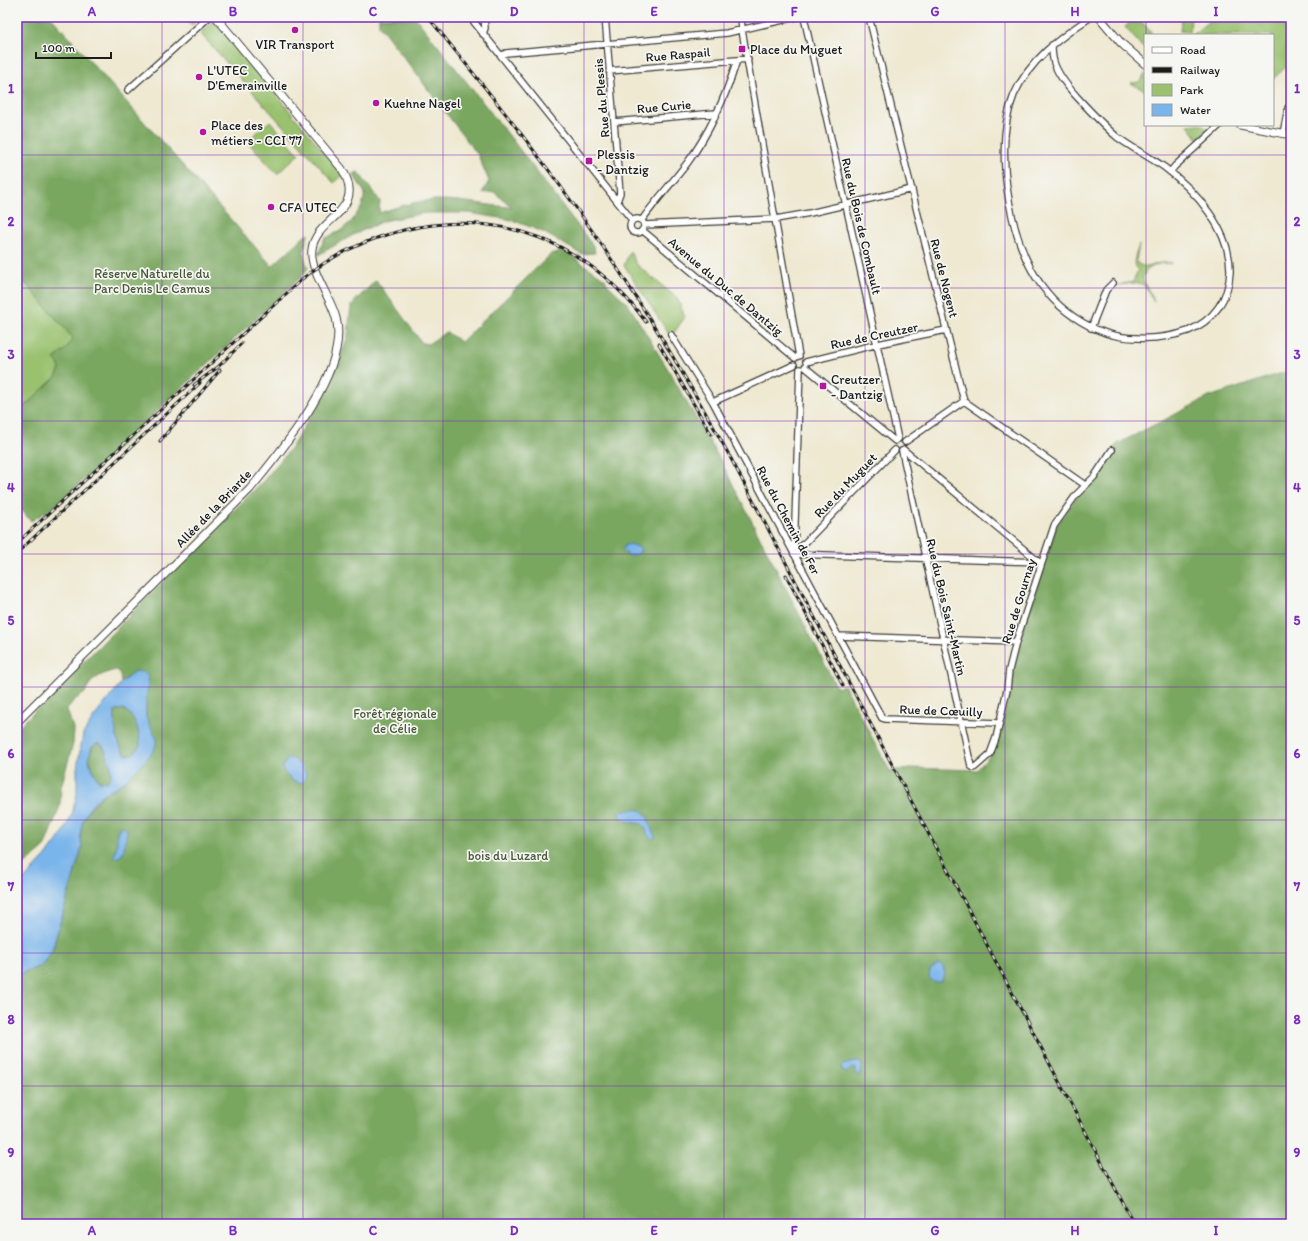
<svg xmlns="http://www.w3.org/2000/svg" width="1308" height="1241" font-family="Itim,sans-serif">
<rect width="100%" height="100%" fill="#f6f6f2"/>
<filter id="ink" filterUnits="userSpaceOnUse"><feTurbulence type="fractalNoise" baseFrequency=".025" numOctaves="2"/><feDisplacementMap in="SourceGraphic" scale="8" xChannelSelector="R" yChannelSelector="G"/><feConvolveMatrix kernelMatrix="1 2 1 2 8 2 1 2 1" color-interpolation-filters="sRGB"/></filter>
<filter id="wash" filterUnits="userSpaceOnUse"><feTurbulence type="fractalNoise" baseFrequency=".012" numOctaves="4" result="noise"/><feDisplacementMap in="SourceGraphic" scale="16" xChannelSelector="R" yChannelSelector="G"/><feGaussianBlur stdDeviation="0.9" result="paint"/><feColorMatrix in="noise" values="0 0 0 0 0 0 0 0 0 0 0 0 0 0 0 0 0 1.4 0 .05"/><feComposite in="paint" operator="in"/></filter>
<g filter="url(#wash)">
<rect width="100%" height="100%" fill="#efe9d2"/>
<path fill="#99c16e" stroke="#5a6e45" d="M 182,17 L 201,17 L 191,26 Z
M 1136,17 L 1138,17 L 1153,35 L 1145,35 L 1145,46 L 1143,48 L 1125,27 Z
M 1182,17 L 1191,17 L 1190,32 L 1180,31 Z
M 1214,17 L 1291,17 L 1291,62 L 1273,79 L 1273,35 L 1192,35 Z
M 213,21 L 216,22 L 343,175 L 334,183 L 200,33 Z
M 1145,73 L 1145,91 L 1131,83 L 1140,82 Z
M 270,121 L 299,154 L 277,174 L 247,141 Z
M 1188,125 L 1203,125 L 1208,130 L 1198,139 Z
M 1139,245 L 1136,260 L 1139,265 L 1148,267 L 1160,263 L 1172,263 C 1168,264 1162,262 1159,264 C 1150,267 1141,272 1144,282 C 1147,289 1152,295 1154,302 C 1151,298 1150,292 1146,288 C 1140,279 1127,285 1118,285 L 1133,282 L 1138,270 C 1130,265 1137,253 1139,245 Z
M 630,251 L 636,264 L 677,298 L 685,317 L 673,334 L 670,336 L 624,265 Z
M 17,273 L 73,338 L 66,349 L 54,359 L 58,363 L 60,369 L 56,377 L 17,413 Z"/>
<path fill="#7aa761" stroke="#4b623e" d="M 17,17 L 51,17 L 272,266 L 308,233 C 308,239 305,243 304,249 C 303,256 306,262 308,268 L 304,274 L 61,501 L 52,508 L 31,521 L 17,505 L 17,413 L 56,377 L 60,369 L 58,363 L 54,359 L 66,349 L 73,338 L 17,273 L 17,104 L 22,99 L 22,90 L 17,79 Z
M 379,17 L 415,17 L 511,138 L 594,247 L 595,253 L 581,254 L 543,232 L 512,220 L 469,213 L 425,213 L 383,221 L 353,235 L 318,255 L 324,239 L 340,231 L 352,221 L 362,206 L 365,193 L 353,174 L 358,172 L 380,201 L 379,213 C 397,207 415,201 434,200 C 460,199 486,206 512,207 L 494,192 L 482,193 L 489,181 L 478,155 L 379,25 Z
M 561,249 L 605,279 L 607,284 L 628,304 L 666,366 L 722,463 L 837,688 L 844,685 L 890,771 L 910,768 L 977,770 L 992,753 L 1002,729 L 1014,666 L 1024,626 L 1057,525 L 1079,494 L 1095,479 L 1117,444 L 1209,397 L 1291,370 L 1291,1224 L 17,1224 L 17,975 L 41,966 L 52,951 L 82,847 L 80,837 L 82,823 L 88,811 L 103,795 L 121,784 L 147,758 L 154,748 L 157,739 L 146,717 L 146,702 L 135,671 L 121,683 L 120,673 L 116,670 C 103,673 89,679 85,693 L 73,701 L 67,710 L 74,731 L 73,744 L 61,787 L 60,806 L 44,848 L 17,871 L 17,729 L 264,480 L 291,448 L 316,407 L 344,348 L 348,335 L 351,305 L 376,280 L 422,343 L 428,344 L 446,332 L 461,342 L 552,253 L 556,254 Z
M 123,709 C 136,716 140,732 140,746 L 133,754 L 126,755 C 116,744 114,726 115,711 Z
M 98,742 L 104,747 L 111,767 L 111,777 L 107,782 L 98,782 L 88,758 L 92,747 Z"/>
<path fill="#79b4ea" stroke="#4a6883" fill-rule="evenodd" d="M 631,544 L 640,548 L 640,552 L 635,555 L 629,556 L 623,551 L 623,549 L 625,545 Z
M 135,671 L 144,672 L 149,678 L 146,702 L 146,717 L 157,739 C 156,742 156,745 155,748 C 151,757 129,777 121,784 C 115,788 108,790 102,795 C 86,809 77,826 82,847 L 52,951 L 41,966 L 17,975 L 17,887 L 46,856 L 64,831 L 72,814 L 77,793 L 77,768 L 83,734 L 94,717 L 121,683 ZM 123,709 C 136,716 140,732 140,746 L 133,754 L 126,755 C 116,744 114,726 115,711 ZM 98,743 L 104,747 L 111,767 L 111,777 L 107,782 L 98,781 L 88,759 L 92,747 Z
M 292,758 C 300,764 312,774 302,783 C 291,782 286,776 282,767 L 287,759 Z
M 635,809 C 651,811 648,825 655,836 L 654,839 L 653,839 L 647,835 L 646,829 L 642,824 C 634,822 624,823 619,815 L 620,812 Z
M 121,826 L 126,827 C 128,833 126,836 125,841 C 124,849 125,854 117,858 L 114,857 L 117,844 L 117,832 Z
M 939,964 L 943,967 L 945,973 L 941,981 L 934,983 L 929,977 L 930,970 Z
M 854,1062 L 860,1062 C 863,1067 863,1070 859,1076 L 856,1074 L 856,1069 L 853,1068 L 846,1073 L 841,1069 L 842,1065 Z"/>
</g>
<g filter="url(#ink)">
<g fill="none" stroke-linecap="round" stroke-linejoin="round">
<g stroke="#3c3b37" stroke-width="8">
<path id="minor" d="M 470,17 L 632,220
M 605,17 L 620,193 L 617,201
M 741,17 L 742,30 L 799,356
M 804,17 L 898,439
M 869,17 L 964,401 L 1085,485
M 483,34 L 485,28 L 484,17
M 1052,45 C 1052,50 1052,54 1053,58 C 1055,72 1068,87 1078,98 C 1090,111 1103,125 1117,137 C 1132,148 1148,156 1164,167 C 1195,190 1231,230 1230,272 C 1229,299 1213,321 1188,331 C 1171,337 1155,339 1137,338 C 1114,338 1093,330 1074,317 C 1030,287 1014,238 1007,188 C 1003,158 1002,124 1014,95 C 1029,61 1060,37 1091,17
M 501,56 L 506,53 L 727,33 L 796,17
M 609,71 L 748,59
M 128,90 L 209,17
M 614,122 L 716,113
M 1283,134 L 1288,108
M 1170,172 L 1175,166 L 1220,125
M630 226a7 7 0 1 1 14 0a7 7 0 1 1-14 0Z
M 642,220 C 656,200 673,182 688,162 C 710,132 726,96 737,60
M 644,225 L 776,219 L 810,213 L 912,189
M 642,230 L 795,358
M 1091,328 L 1106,290 L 1113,283
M 671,335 L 713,402 L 882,718 L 885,719 L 999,723
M 806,362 L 878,344 L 946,330
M 805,367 L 895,441
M 713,402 L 794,365
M 905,442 L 964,401
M 904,450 L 1038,561
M 902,451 L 971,766 L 974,768 L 990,754 L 996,738 L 1007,690 L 1009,670 L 1016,642 L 1054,526 L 1076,495 L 1094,477 L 1112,450
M 794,553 L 800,369
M 794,554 L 1041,562
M 794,554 L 895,450
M 839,636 L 1016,642"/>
</g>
<g stroke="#3c3b37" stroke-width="9">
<path id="tertiary" d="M 1100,18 L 1121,43 L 1145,64
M 1240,125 L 1291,135
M 17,722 L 250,489 C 282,450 350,370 336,318 C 331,297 309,271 312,249 C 316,217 368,212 342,169 L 216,17"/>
</g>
<use href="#minor" stroke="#fff" stroke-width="5.5"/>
<use href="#tertiary" stroke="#fff" stroke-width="7"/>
<g stroke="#1c1c1c" stroke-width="3">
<path id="rail" d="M 428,17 C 479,80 530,143 577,209 C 632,287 682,369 728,453 L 1134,1224
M 659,344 L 711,434
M 194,385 L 218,367 L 242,343
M 160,441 L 220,370
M 17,543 L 302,279 C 332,255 367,239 404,230 C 501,208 587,242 646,322
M 17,553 L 200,383
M 786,575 L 843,686"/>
</g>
<use href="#rail" stroke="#f6f6f2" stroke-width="1.5" stroke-dasharray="4.5" stroke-linecap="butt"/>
</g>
</g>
<path fill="none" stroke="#7b2cbf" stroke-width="1" stroke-opacity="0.55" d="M 162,17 L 162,1224M 303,17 L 303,1224M 443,17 L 443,1224M 584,17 L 584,1224M 724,17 L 724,1224M 865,17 L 865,1224M 1005,17 L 1005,1224M 1146,17 L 1146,35M 1146,125 L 1146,1224M 17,155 L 1291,155M 17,288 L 1291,288M 17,421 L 1291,421M 17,554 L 1291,554M 17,687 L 1291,687M 17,820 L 1291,820M 17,953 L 1291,953M 17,1086 L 1291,1086"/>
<g fill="#b5179e" stroke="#f6f6f2" stroke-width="1.5">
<circle cx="295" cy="30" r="4"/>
<rect x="738" y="45" width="8" height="8" rx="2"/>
<circle cx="199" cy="77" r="4"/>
<circle cx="376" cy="103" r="4"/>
<circle cx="203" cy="132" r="4"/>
<rect x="585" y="157" width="8" height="8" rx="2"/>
<circle cx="271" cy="207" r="4"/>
<rect x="819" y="382" width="8" height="8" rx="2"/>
</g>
<g text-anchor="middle" stroke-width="3.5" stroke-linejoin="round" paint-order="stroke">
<g font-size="13" fill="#1c1c1c" stroke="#f6f6f2" text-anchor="start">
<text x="295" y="49" text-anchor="middle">VIR Transport</text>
<text x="750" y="54">Place du Muguet</text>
<text x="207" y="75">L'UTEC<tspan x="207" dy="15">D'Emerainville</tspan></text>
<text x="384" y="108">Kuehne Nagel</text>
<text x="211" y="130">Place des<tspan x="211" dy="15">métiers - CCI 77</tspan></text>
<text x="597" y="159">Plessis<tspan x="597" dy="15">- Dantzig</tspan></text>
<text x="279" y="212">CFA UTEC</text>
<text x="831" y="384">Creutzer<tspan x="831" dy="15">- Dantzig</tspan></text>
</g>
<g font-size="13" fill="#1c1c1c" stroke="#f6f6f2">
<text transform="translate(678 54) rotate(-5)" y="5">Rue Raspail</text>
<text transform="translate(601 98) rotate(-95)" y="5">Rue du Plessis</text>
<text transform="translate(664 106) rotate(-5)" y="5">Rue Curie</text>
<text transform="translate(862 226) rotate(77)" y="5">Rue du Bois de Combault</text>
<text transform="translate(945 278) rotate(76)" y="5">Rue de Nogent</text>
<text transform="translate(726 286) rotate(40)" y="5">Avenue du Duc de Dantzig</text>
<text transform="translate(874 335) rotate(-12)" y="5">Rue de Creutzer</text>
<text transform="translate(845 485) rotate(-46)" y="5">Rue du Muguet</text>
<text transform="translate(213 508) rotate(-46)" y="5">Allée de la Briarde</text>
<text transform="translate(789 520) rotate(62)" y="5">Rue du Chemin de Fer</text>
<text transform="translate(1018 601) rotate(-73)" y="5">Rue de Gournay</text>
<text transform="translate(947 607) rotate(77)" y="5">Rue du Bois Saint-Martin</text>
<text transform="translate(941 710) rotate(2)" y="5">Rue de Cœuilly</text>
</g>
<g font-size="13" fill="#485639" stroke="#f6f6f2">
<text x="152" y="278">Réserve Naturelle du<tspan x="152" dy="15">Parc Denis Le Camus</tspan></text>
<text x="395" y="718">Forêt régionale<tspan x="395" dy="15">de Célie</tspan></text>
<text x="508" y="860">bois du Luzard</text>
</g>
</g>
<rect width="1308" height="1241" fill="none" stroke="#f6f6f2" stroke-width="44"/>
<rect x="1144" y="34" width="130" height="92" fill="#f6f6f2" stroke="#9f9f9c"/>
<rect x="1152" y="47" width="20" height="6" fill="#ffffff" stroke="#9f9f9c"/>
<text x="1180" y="54" font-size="12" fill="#1c1c1c">Road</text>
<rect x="1152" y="67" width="20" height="6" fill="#1c1c1c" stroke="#9f9f9c"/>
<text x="1180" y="74" font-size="12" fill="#1c1c1c">Railway</text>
<rect x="1152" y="84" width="20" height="12" fill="#99c16e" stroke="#9f9f9c"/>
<text x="1180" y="94" font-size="12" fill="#1c1c1c">Park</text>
<rect x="1152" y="104" width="20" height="12" fill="#79b4ea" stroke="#9f9f9c"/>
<text x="1180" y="114" font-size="12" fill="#1c1c1c">Water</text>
<path d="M36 52v6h75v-6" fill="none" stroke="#1c1c1c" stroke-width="2"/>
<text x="42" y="52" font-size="12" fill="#1c1c1c" stroke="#f6f6f2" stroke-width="3" paint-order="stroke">100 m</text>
<rect x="22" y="22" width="1264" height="1197" fill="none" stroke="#7b2cbf" stroke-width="1.5"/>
<g font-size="13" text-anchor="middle" font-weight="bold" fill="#7b2cbf">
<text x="92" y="16">A</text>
<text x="233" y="16">B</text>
<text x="373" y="16">C</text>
<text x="514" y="16">D</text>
<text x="654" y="16">E</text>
<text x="794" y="16">F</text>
<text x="935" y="16">G</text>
<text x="1075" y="16">H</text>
<text x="1216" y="16">I</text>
<text x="11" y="93">1</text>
<text x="1297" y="93">1</text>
<text x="11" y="226">2</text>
<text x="1297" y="226">2</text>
<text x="11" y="359">3</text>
<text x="1297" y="359">3</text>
<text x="11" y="492">4</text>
<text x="1297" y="492">4</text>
<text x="11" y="625">5</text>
<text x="1297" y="625">5</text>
<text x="11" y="758">6</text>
<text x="1297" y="758">6</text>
<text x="11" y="891">7</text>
<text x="1297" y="891">7</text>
<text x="11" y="1024">8</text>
<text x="1297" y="1024">8</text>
<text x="11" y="1157">9</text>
<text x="1297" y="1157">9</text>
<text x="92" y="1235">A</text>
<text x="233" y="1235">B</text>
<text x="373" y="1235">C</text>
<text x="514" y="1235">D</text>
<text x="654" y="1235">E</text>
<text x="794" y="1235">F</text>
<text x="935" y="1235">G</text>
<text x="1075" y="1235">H</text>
<text x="1216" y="1235">I</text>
</g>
</svg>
